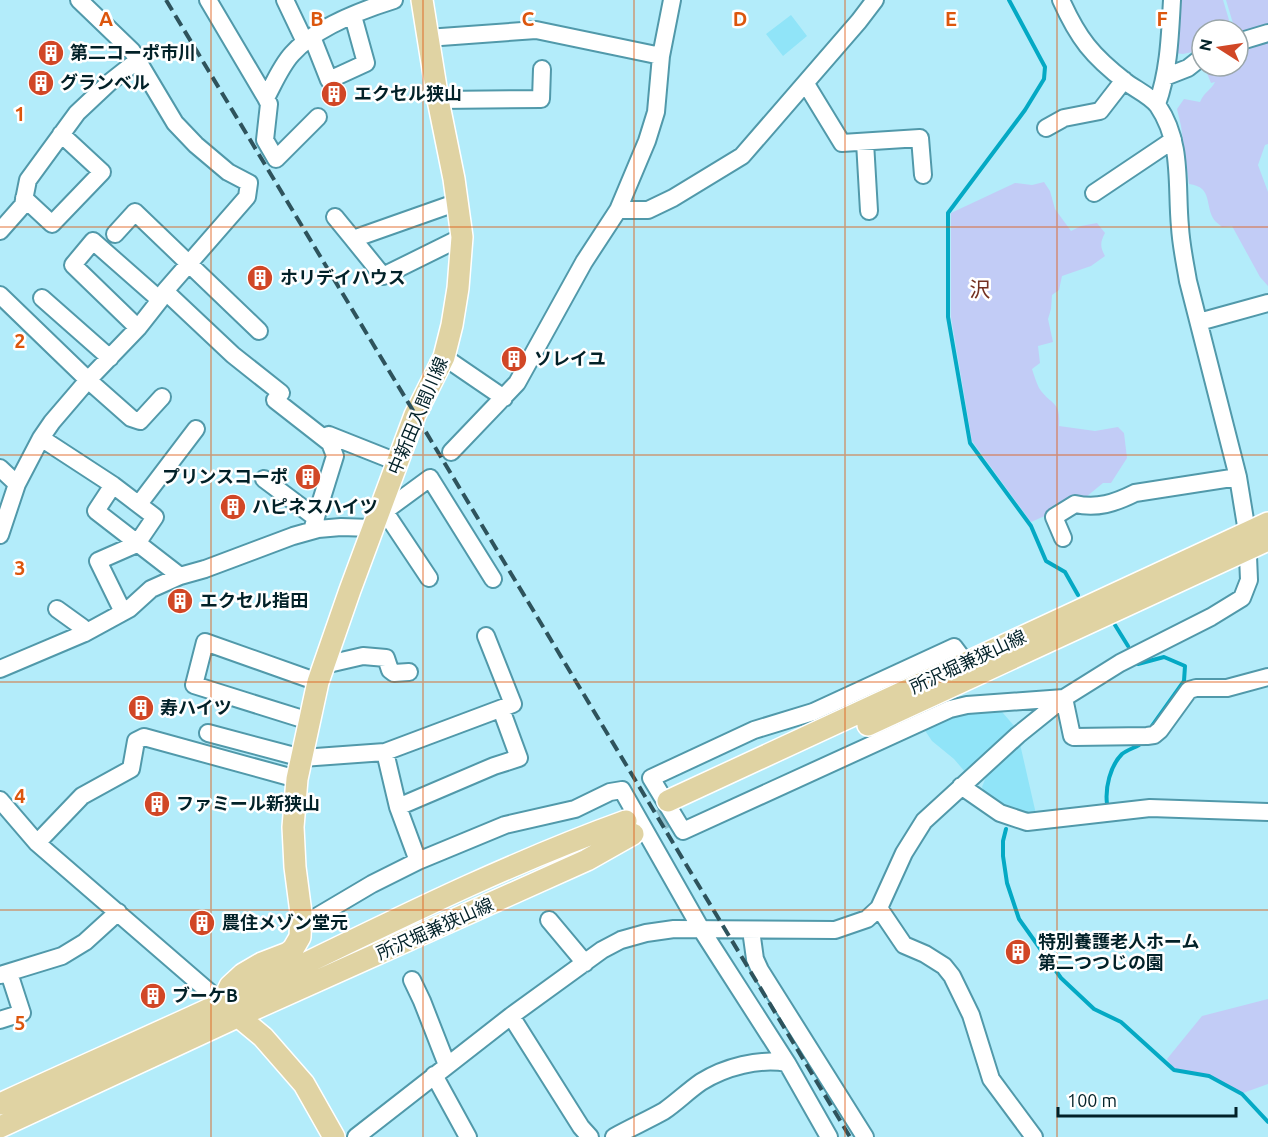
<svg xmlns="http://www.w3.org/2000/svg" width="1268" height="1137" font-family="Ubuntu,'Noto Sans JP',sans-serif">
<rect width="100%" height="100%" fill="#b3ecfa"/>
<path fill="#90e4f8" d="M 791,15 L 807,36 L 783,56 L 766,34 Z
M 997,706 L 1015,727 L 966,773 L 954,759 L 932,741 L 922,726 L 960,709 Z
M 1020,744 L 1036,814 L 1026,814 L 1007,808 L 985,793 L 982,787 L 986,777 Z"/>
<path fill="#c2ccf6" d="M 1179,0 L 1223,0 L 1232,30 L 1202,30 L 1202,50 L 1183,54 L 1175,53 Z
M 1226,0 L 1268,0 L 1268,29 L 1238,39 L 1238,30 L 1235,30 Z
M 1268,38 L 1268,144 L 1265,145 L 1258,165 L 1268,192 L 1268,286 L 1260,277 L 1232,226 L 1222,227 C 1220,225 1217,223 1215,221 C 1204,207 1214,187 1189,184 L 1181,126 L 1177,109 L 1184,99 L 1200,102 C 1205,91 1211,90 1215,82 L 1211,83 L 1204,66 L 1238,66 L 1238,47 Z
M 1044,182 L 1050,191 L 1055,209 L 1071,231 L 1081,226 L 1097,223 L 1105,233 C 1100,242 1100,247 1105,256 L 1091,266 L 1062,276 L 1059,290 L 1052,295 L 1051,309 L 1048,319 L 1053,342 L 1038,346 L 1040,363 L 1032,369 C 1034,375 1036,382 1039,388 C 1050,405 1061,400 1059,426 L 1095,431 L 1118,427 L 1124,433 L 1127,458 L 1111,483 L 1103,483 L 1086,497 L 1056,506 L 1047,515 L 1031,522 L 972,441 L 951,317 L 951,213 L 1015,183 L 1032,185 Z
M 1268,999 L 1268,1084 L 1243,1093 L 1209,1075 L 1174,1069 L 1167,1059 L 1202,1016 Z"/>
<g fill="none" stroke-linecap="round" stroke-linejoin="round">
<path stroke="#04a9c4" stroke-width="4" d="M 1009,0 L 1045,67 L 1044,79 L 1025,110 L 948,213 L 948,317 L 970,443 L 1031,526 L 1046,561 L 1065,572 L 1078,595
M 1115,625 L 1128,646
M 1138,664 L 1164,657 L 1185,666 L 1184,681 L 1152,726
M 1107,804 C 1105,788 1110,766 1122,754 C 1127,750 1134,748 1139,745
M 1006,829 L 1003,841 L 1003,856 L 1007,883 L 1019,919 L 1061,978 L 1094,1009 L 1121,1022 L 1174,1070 L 1209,1076 L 1242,1094 L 1268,1122"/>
<path stroke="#90c3d0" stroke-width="21" stroke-dasharray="21 10" stroke-linecap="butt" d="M 633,834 L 678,811"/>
<g stroke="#5199aa" stroke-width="20">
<path id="minor" d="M 208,0 L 266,98
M 285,0 L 305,42
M 312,37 L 329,80 L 366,63 L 353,16
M 427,38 L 536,30 L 661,56
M 1238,42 L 1268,33
M 1165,77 L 1188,68 L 1202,57
M 806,84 L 842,143 L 920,138 L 923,175
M 438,100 L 541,99 L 542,69
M 1157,104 C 1169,71 1170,35 1172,0
M 318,117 L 276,159 L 265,140 L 269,104 L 266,98 C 274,83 281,66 292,54 C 315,28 362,10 394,0
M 1046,128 L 1064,118 L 1100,111 L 1124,80
M 865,142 L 869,211
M 1094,193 L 1173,140
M 24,198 L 52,224 L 102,172 L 61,134
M 458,202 L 353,239 L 383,276 L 462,237
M 618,210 L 648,210 L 673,198 L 742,156 L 859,21 L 875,0
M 335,217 L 353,239
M 0,231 L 23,205 L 28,180 L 77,113 L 110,82 L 138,60
M 115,234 L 135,212 L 259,331
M 165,291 L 233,355 L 281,393 L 275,400 L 330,443 L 335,456 L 312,530
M 0,295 L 88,380 L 131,418 L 140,421 L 162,397
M 42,298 L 110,358
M 1199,322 L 1268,303
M 138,328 L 73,265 L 93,241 L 160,300
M 444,357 L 504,398
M 41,438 L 113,485 L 96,511 L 180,576
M 325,439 L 329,435 L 397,462
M 451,452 L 517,383 L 584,262 L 618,210 L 647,141 L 656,112 L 661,56 L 672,0
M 0,468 L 17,484
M 264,479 L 316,518
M 113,485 L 155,517 L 138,542
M 139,504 L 196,429
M 381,506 L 429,578
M 385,511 L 430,478 L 493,579
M 0,535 L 17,484 L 41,438 L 52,422 L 88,380 L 138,328 L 160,300 L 165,291 L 247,197 L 249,183 L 228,172 L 196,145 L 175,123 L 132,51 L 79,0
M 1063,538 L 1054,517 L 1075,504 C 1097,509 1115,503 1135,493 L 1238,477
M 57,609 L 82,627 L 85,633
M 123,612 L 98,561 L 139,543
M 966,663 L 954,647 L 813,712 L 754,730 L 651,778 L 683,831 L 950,709 L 967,705 L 1064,698 L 1072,736 L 1074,737 L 1147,736 L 1154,735 L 1160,730 L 1189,690 L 1196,688 L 1227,688 L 1268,677
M 324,665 L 363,656 L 386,658 L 390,670 L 394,673 L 409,672
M 0,669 L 85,633 L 129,609 L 151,589 L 180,576 L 205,569 L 293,536 L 318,529 L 341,527 L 372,528
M 309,721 L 194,685 L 205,642 L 318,682
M 208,733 L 302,758 L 385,752 L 513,704 L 486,636
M 385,752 L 398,807 L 418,861
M 961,786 L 1000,813 L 1027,822 L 1150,808 L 1268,812
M 0,800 L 37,843 L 222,1003
M 398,807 L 494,766 L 519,758 L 501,709
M 37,843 L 82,796 L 131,769 L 136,741 L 144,737 L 297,779
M 879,908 L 904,945 L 925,954 L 944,966 L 952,976 L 971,1015 L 991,1079 L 1034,1137
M 549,920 L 585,963
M 301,926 L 372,884 L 418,861 L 505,825 L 575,809 L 610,792 L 622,790 L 701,929 L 787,1063 L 829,1137
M 751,930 L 755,959 L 760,970 L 865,1137
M 0,975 L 62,956 L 85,942 L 118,912
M 412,980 L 422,1001 L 447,1065
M 511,1016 L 581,1127 L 590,1137
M 0,1020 L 22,1013 L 9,973
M 434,1075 L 468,1137
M 356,1137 L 511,1016 L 602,950 L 621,940 L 646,933 L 674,929 L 835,930 L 867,919 L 879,908 L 904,853 L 924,821 L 1018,735 L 1064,698 L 1120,663 L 1211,617 L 1242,598 L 1249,580 L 1247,532 L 1238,477 L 1188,281 C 1185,263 1181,245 1180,227 C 1176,185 1183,143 1158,106 C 1151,96 1135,89 1126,82 C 1092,56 1078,38 1061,0
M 614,1137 C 630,1128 648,1120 664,1111 C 677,1102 688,1091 701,1082 C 725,1067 759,1058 787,1063"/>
</g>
<g stroke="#fff" stroke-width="24">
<path id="major" d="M 868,725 L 1268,540
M 668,801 L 1268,523
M 0,1104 C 87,1064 174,1026 261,985 C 381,927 501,866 626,821
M 0,1127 L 239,1016 L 587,860 L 633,834
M 334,1137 L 304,1084 L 263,1037 L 222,1003 L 230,986 L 243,974 L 262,963 L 288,953 L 293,949 L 300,937 L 301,913 L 295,867 L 293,827 L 297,779 L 318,682 L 350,590 L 415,415 L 444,357 L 452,325 L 458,288 L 462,237 L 454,179 L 438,100 L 422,0"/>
</g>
<use href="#minor" stroke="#fff" stroke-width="16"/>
<use href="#major" stroke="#e0d3a3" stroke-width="21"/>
<path stroke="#2e535c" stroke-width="4" stroke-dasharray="12 6" stroke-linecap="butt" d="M 166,0 L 850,1137"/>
</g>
<path fill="none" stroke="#dc560d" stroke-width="1.5" stroke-opacity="0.55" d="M 211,0 L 211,1137M 423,0 L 423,1137M 634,0 L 634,1137M 845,0 L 845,1137M 1057,0 L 1057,1137M 0,227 L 1268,227M 0,455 L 1268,455M 0,682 L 1268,682M 0,910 L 1268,910"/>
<defs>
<g id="building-disc" transform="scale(1.35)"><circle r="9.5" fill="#d14726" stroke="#fff"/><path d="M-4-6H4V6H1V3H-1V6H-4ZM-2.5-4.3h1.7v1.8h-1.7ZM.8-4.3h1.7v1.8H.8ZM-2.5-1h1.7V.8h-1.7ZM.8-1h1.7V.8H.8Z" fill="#fff"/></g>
</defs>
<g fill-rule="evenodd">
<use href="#building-disc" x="51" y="53"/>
<use href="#building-disc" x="41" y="83"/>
<use href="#building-disc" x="334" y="94"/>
<use href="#building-disc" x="260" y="278"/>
<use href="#building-disc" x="514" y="359"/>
<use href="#building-disc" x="308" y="477"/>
<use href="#building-disc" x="233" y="507"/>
<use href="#building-disc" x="180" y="601"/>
<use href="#building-disc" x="141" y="708"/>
<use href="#building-disc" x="157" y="804"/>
<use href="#building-disc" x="202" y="923"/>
<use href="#building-disc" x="1018" y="952"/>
<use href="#building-disc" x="153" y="996"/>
</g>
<g text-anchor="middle" stroke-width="5" stroke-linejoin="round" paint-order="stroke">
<g font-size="18" font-weight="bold" fill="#022128" stroke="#fff" text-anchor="start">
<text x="70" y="59">第二コーポ市川</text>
<text x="60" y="89">グランベル</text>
<text x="354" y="100">エクセル狭山</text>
<text x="280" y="284">ホリデイハウス</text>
<text x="534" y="365">ソレイユ</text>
<text x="288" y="483" text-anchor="end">プリンスコーポ</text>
<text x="252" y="513">ハピネスハイツ</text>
<text x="200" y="607">エクセル指田</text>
<text x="160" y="714">寿ハイツ</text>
<text x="176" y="810">ファミール新狭山</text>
<text x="222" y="929">農住メゾン堂元</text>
<text x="1038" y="948">特別養護老人ホーム<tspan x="1038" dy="21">第二つつじの園</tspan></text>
<text x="172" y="1002">ブーケB</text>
</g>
<g font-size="18" fill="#022128" stroke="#fff">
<text transform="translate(418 416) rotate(-67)" y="6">中新田入間川線</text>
<text transform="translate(968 662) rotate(-25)" y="6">所沢堀兼狭山線</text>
<text transform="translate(435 929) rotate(-24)" y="6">所沢堀兼狭山線</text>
</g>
<g font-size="21" fill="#743020" stroke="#fff">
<text x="980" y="297">沢</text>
</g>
</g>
<g font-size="20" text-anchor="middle" font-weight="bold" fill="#dc560d" stroke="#fff" stroke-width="5" stroke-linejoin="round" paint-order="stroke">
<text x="106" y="26">A</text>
<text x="317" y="26">B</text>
<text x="528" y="26">C</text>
<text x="740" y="26">D</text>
<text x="951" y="26">E</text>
<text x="1162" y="26">F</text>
<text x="20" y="121">1</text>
<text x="20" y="348">2</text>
<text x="20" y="575">3</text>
<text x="20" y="803">4</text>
<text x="20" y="1030">5</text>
</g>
<g transform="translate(1220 48) rotate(282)"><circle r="28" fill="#ffffff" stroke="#9aa6a9" stroke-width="1.5"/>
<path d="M0-4.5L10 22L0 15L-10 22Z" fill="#d14726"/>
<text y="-9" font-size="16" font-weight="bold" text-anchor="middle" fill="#022128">N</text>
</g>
<path d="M1058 1107v9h178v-9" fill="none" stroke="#022128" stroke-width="3"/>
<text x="1067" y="1107" font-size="18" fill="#022128" stroke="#ffffff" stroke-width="4.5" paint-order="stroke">100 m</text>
</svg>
